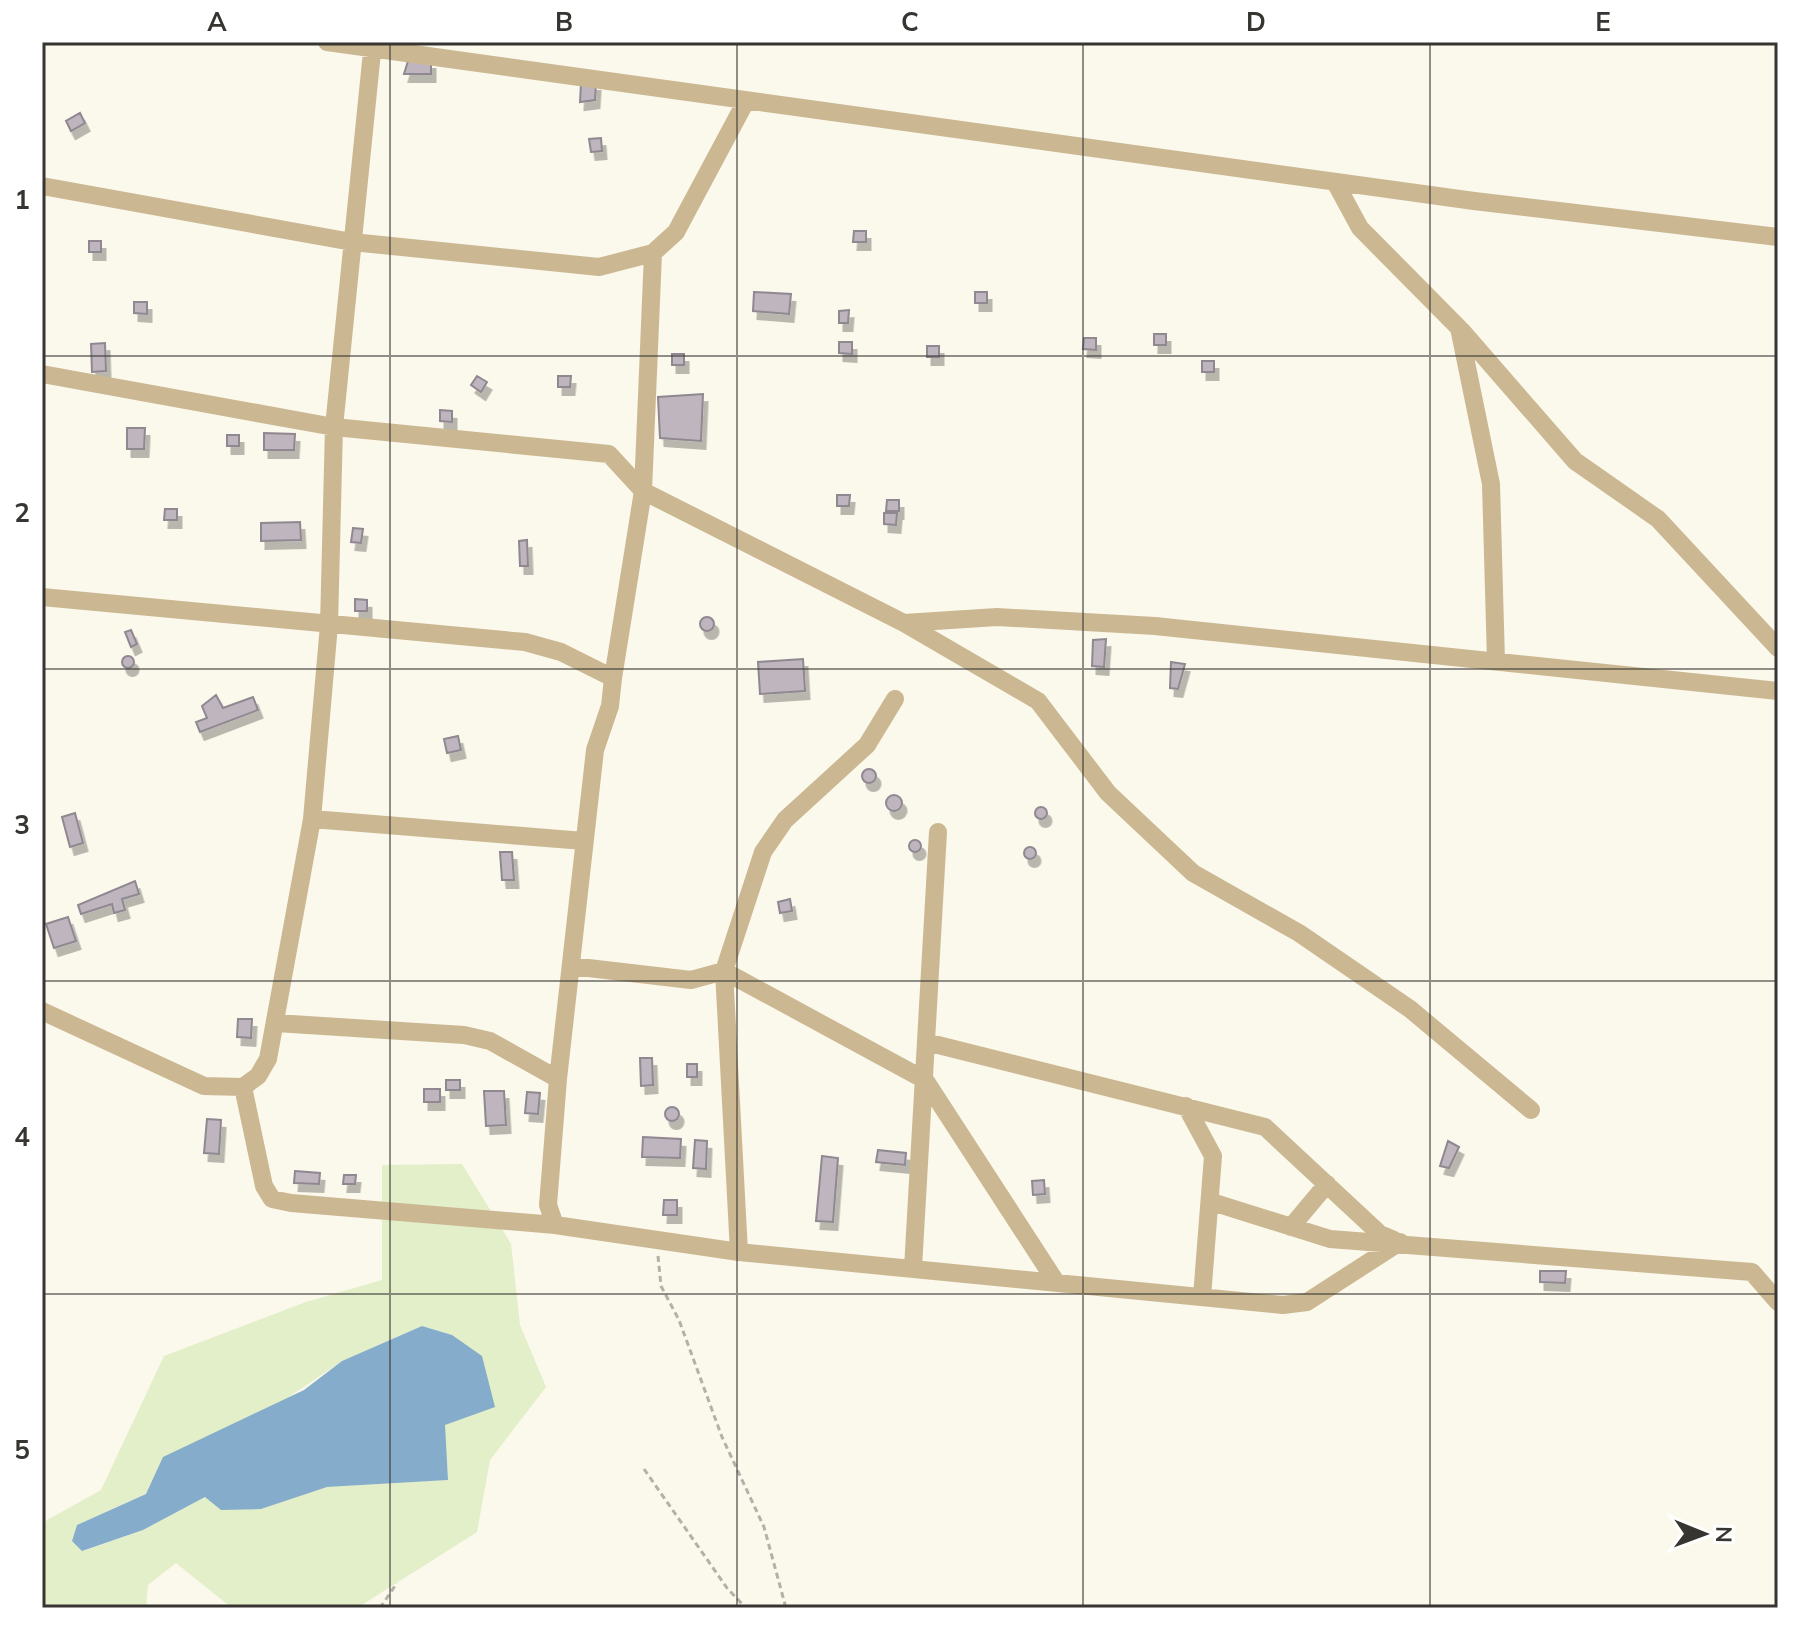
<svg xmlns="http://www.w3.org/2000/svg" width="1820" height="1650" font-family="Mulish,sans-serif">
<defs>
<filter id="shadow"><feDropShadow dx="4.5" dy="8" stdDeviation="0" flood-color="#0004"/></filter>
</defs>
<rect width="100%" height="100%" fill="#fbf8ec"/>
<path fill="#e2efc8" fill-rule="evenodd" d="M 462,1164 L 511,1244 L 520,1325 L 546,1387 L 490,1460 L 477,1532 L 357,1608 L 232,1608 L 176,1563 L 148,1585 L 146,1608 L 42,1608 L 42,1523 L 101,1490 L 164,1356 L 306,1302 L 382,1280 L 382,1165 ZM 422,1326 L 452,1335 L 444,1424 L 448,1480 L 326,1487 L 261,1509 L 205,1497 L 143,1530 L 83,1551 L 72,1541 L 77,1525 L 146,1494 L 342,1361 Z"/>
<path fill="#85acca" d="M 422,1326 L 452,1335 L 482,1356 L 495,1407 L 445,1425 L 448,1480 L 327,1487 L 261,1509 L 221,1510 L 205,1497 L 143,1530 L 82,1551 L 72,1541 L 77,1525 L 146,1494 L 163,1457 L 304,1390 L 342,1361 Z"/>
<path fill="#beb5be" stroke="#908891" stroke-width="2" filter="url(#shadow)" d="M 408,61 L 431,61 L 431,74 L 404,74 Z
M 581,83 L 596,83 L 595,100 L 580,102 Z
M 80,113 L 85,123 L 71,131 L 66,121 Z
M 601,138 L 602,151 L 591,152 L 589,139 Z
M 854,231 L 866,231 L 866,242 L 853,242 Z
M 89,241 L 101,241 L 101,252 L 89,252 Z
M 754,292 L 791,294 L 789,314 L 753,311 Z
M 975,292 L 987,292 L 987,303 L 975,303 Z
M 134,302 L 147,302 L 147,314 L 134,313 Z
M 849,310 L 848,323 L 839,323 L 839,311 Z
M 1154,334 L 1166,334 L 1166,345 L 1154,345 Z
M 1084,338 L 1096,338 L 1096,350 L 1083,349 Z
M 839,342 L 852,342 L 852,354 L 839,353 Z
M 105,343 L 106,371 L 92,372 L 91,344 Z
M 927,346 L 939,346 L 939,357 L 927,357 Z
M 672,354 L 684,354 L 684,365 L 672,365 Z
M 1202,361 L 1214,361 L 1214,372 L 1202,372 Z
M 477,376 L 487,382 L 481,392 L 471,385 Z
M 558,376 L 571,376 L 570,387 L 558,387 Z
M 703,394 L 701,441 L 660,438 L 658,397 Z
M 440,410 L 452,411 L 452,422 L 440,421 Z
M 127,428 L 145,428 L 144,449 L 127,449 Z
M 264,433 L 295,434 L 294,450 L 264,450 Z
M 227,435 L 239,435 L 239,446 L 227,446 Z
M 837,495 L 850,495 L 849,506 L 837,506 Z
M 887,500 L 899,500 L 899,511 L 886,511 Z
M 165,509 L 177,509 L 177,520 L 164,520 Z
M 884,513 L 897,513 L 896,525 L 884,524 Z
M 300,522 L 301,540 L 261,541 L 261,523 Z
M 353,528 L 363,529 L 361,543 L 351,542 Z
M 527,540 L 528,566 L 520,566 L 519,541 Z
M 355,599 L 367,600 L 367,611 L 355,611 Z
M700 624a7 7 0 1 1 14 0a7 7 0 1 1-14 0Z
M 131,630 L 137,644 L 131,647 L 125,632 Z
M 1106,639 L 1104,667 L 1092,666 L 1093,640 Z
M122 662a6 6 0 1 1 12 0a6 6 0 1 1-12 0Z
M 803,659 L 805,691 L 760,694 L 758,662 Z
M 1171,662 L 1185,664 L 1178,689 L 1170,688 Z
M 216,695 L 223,708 L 253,697 L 258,710 L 200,732 L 196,722 L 207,718 L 202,706 Z
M 458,736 L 461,750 L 447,753 L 444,739 Z
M862 776a7 7 0 1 1 14 0a7 7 0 1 1-14 0Z
M886 803a8 8 0 1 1 16 0a8 8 0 1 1-16 0Z
M1035 813a6 6 0 1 1 12 0a6 6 0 1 1-12 0Z
M 75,813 L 83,843 L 70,847 L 62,817 Z
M909 846a6 6 0 1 1 12 0a6 6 0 1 1-12 0Z
M1024 853a6 6 0 1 1 12 0a6 6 0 1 1-12 0Z
M 500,852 L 512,852 L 514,880 L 502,880 Z
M 135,881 L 139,894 L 122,899 L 125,910 L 114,913 L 112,904 L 81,914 L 78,905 Z
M 790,899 L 792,911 L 780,913 L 778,902 Z
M 68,917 L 76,941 L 54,948 L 46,924 Z
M 238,1019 L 252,1019 L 251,1038 L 237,1037 Z
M 640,1058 L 652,1058 L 653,1085 L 641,1086 Z
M 687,1064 L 697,1064 L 697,1077 L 687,1077 Z
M 446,1080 L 460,1080 L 460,1090 L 446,1090 Z
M 424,1089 L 440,1089 L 440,1102 L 424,1102 Z
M 484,1091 L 504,1091 L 506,1125 L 486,1126 Z
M 527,1092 L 540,1093 L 538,1114 L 525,1113 Z
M665 1114a7 7 0 1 1 14 0a7 7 0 1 1-14 0Z
M 207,1119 L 221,1120 L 219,1154 L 204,1153 Z
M 643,1137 L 681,1139 L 680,1158 L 642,1157 Z
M 695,1140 L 707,1141 L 706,1169 L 693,1168 Z
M 1448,1141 L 1459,1147 L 1449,1168 L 1440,1166 Z
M 878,1150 L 906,1153 L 905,1165 L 876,1162 Z
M 822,1156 L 838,1158 L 833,1222 L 816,1221 Z
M 295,1171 L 320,1173 L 319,1184 L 294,1183 Z
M 344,1175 L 356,1175 L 355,1184 L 343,1184 Z
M 1044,1180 L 1045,1194 L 1033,1195 L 1032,1181 Z
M 664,1200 L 677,1200 L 677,1215 L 663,1215 Z
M 1540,1271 L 1566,1271 L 1565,1283 L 1540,1282 Z"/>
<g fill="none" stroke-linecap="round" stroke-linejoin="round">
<path stroke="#b3b1a8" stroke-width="3" stroke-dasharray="6 4" stroke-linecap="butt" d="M 658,1256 L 661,1286 L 679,1320 L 722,1437 L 764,1527 L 786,1608
M 644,1469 L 727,1588 L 746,1608
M 380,1608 L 397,1583"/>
<path stroke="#cbb893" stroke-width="18" d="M 327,42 L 1474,201 L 1778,237
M 1335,182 L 1360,228 L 1459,328 L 1491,484 L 1496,661
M 42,186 L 352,242 L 599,267 L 653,253 L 676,232 L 746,101
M 1461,330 L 1575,461 L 1658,519 L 1778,648
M 42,374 L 334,427 L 609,454 L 643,491 L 904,623 L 997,617 L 1155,626 L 1778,691
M 42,597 L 525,642 L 561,652 L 613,678 L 610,706 L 595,750 L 558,1079 L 548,1205 L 555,1225
M 904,623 L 1038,701 L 1108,793 L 1193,873 L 1299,933 L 1410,1009 L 1531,1110
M 613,678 L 643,491 L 653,253
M 312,819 L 584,841
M 571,966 L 691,980 L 724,971 L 925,1080 L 1056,1282
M 42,1011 L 204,1086 L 243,1087 L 258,1076 L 268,1059 L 312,819 L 329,625 L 334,427 L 373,42
M 276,1023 L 464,1035 L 490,1041 L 558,1079
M 926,1042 L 1265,1127 L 1380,1234 L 1394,1240
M 243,1087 L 264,1186 L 272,1199 L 291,1203 L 555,1225 L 739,1252 L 1283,1305 L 1307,1302 L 1400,1242
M 1186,1106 L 1213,1156 L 1202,1297
M 1212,1202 L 1330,1239 L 1752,1272 L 1778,1302
M 1291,1227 L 1327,1184
M 739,1252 L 724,971 L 763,852 L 785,820 L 867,745 L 895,699
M 913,1268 L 938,832"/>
</g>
<path fill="none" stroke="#373531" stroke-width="2" stroke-opacity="0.55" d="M 390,42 L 390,1608M 737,42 L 737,1608M 1083,42 L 1083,1608M 1430,42 L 1430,1608M 42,356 L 1778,356M 42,669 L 1778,669M 42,981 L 1778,981M 42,1294 L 1778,1294"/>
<rect width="1820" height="1650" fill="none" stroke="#ffffff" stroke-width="88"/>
<g transform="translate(1704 1534) rotate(91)" stroke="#ffffff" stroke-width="6" paint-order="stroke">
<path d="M0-6L14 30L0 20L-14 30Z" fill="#373531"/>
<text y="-12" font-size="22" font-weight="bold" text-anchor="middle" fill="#373531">N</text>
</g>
<rect x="44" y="44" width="1732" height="1562" fill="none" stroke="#373531" stroke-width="3"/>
<g font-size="26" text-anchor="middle" font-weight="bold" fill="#373531">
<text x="217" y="31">A</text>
<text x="564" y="31">B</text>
<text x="910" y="31">C</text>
<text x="1256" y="31">D</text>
<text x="1603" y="31">E</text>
<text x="22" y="209">1</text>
<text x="22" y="522">2</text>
<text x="22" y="834">3</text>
<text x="22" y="1146">4</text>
<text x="22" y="1459">5</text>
</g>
</svg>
